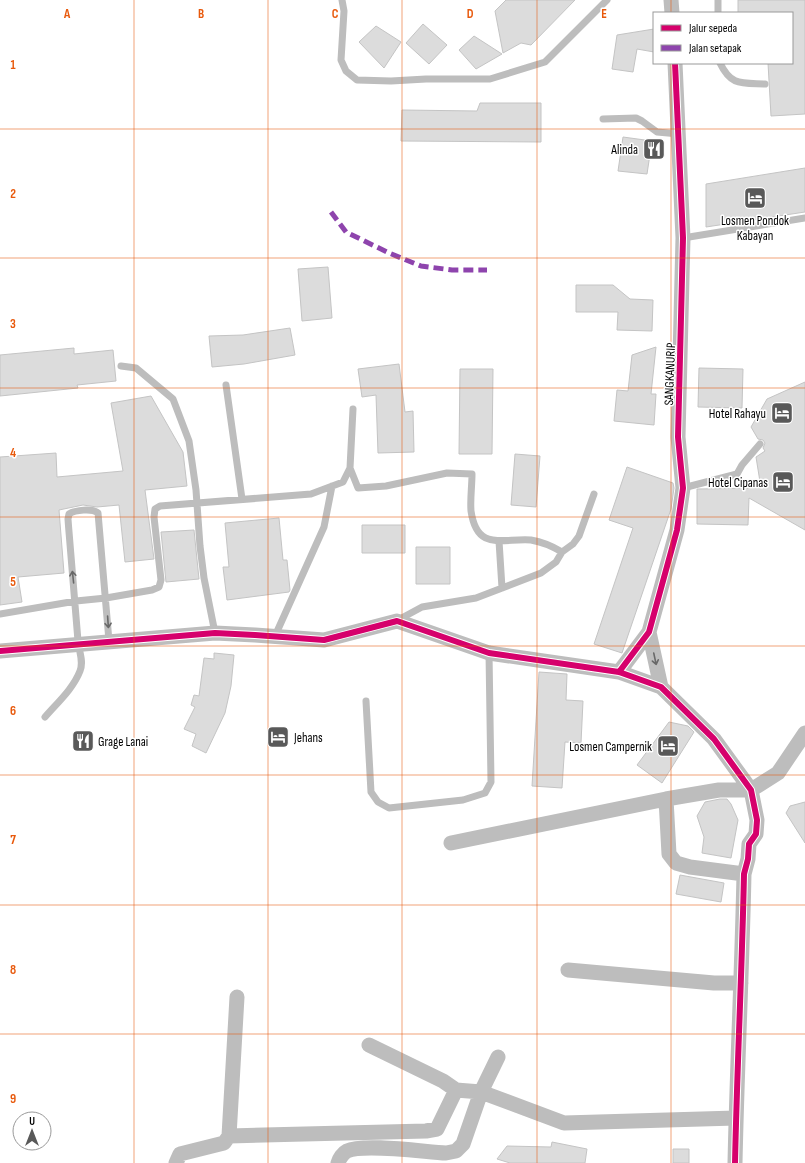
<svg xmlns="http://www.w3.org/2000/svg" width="805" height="1163" font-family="'Sofia Sans Condensed',sans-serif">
<rect width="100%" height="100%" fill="#fff"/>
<path fill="#dcdcdc" stroke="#c4c4c4" d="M 506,0 L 575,0 L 531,45 L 521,43 L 503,53 L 495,11 Z
M 738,0 L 805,0 L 805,114 L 771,116 L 768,63 L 792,63 L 792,13 L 738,13 Z
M 423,24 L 447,45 L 429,64 L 406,43 Z
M 376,26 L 401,42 L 384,68 L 359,42 Z
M 654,29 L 654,52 L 637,49 L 633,72 L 612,69 L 617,35 Z
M 474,36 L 502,54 L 476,69 L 459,50 Z
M 480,103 L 541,103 L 541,142 L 401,141 L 402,110 L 477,111 Z
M 623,137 L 652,141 L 647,174 L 618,171 Z
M 805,168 L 805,212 L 706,227 L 706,184 Z
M 328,267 L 332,318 L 302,321 L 298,269 Z
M 576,285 L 613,285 L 630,299 L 653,300 L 652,331 L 617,330 L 618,312 L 576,312 Z
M 290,328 L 295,355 L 244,364 L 212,367 L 209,336 L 243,335 Z
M 656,347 L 651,394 L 656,394 L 654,425 L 614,421 L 617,390 L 628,391 L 632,355 Z
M 74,348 L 74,354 L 113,350 L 116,381 L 77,385 L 78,388 L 0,396 L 0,355 Z
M 399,364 L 405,412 L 413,411 L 414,452 L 378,453 L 376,395 L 362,397 L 358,369 Z
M 699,368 L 743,369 L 742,408 L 698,407 Z
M 460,369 L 493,369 L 492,454 L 459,454 Z
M 805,382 L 805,530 L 749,498 L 748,525 L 697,524 L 697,489 L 761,488 L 756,457 L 765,451 L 763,448 L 765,443 L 763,440 L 758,439 L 751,427 L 767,399 Z
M 151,396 L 183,452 L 187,486 L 145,490 L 154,559 L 125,562 L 119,505 L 97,507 L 83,505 L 59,510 L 64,573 L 18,577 L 22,602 L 0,605 L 0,457 L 56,453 L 57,477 L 123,471 L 111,403 Z
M 515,454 L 540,456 L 536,507 L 511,505 Z
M 627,467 L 673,483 L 674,488 L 671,509 L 622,653 L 594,644 L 633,528 L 609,520 Z
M 279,518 L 283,560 L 287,560 L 290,590 L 289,592 L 227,600 L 223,567 L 229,567 L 225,523 Z
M 362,525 L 405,525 L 405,553 L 362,553 Z
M 194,530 L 199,579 L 166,582 L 161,532 Z
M 416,547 L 450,547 L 450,584 L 416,584 Z
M 214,653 L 234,655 L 231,686 L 225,713 L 206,753 L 192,746 L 196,734 L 184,729 L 195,707 L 191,705 L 194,695 L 199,696 L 204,658 L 214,659 Z
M 539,672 L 567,674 L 566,700 L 583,701 L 581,743 L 565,742 L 562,788 L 532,786 Z
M 669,722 L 688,726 L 694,732 L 662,783 L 637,765 Z
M 720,799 L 727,799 L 731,804 L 738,820 L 731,858 L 702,853 L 704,837 L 697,816 L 705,802 Z
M 805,802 L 805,843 L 786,813 L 790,806 Z
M 680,875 L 724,883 L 721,902 L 676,894 Z
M 552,1142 L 587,1149 L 585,1163 L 510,1163 L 497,1159 L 507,1146 L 551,1147 Z
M 673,1149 L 689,1149 L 689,1163 L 673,1163 Z"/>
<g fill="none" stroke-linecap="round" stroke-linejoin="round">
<path stroke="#bdbdbd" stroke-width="7" d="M 342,0 L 344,11 L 341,60 L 346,71 L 357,80 L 391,81 L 426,79 L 490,79 L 545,62 L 607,0
M 718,0 L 718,13
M 720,63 C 731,86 741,83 765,84
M 603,119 L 636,118 L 642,121 L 657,132 L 679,134
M 683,238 L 805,218
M 121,366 L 136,368 L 173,399 L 189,441 L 196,490 L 200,546 L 204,578 L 215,633
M 226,385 L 242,499
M 353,409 L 350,468 L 358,488 L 386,486 L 447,473 L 472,474 C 472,486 470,499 471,511 C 477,552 502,538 531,540 C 543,542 552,546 562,552
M 683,488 L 737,474 L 742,465 L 760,444
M 499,541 L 502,588
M 0,614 L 76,601 L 106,598 L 152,590 L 159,587 L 161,580 L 154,517 L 155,509 L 160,506 L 311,494 L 343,482 L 350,468
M 398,620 L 422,607 L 476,598 L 541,573 L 556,562 L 562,552 L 573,544 L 579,536 L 594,494
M 275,636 L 324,527 L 332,486
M 366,701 L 371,792 L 378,802 L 389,808 L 463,800 L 485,793 L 491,782 L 489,653
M 45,717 C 57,703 73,689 80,671 C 84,661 79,652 78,641 C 75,601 71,560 68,519 L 69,514 C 75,510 92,508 98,513 L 109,641"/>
<path stroke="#bdbdbd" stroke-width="15" d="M 671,0 L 672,13
M 649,632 L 661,687
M 0,651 L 215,633 L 255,635 L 324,640 L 397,621 L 489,653 L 619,672 L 661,687 L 714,739 L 751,790 L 757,820 L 756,834 L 749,844 L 748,859 L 744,874 C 742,971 737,1067 735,1163
M 619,672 L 649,632 L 677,530 L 683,488 L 678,437 L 683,238 L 675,63
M 666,799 L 669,854 L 676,863 L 690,867 L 744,874
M 451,843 L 666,799 L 719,790 L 751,790 L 778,773 L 805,733
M 568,970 L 714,983 L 741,983
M 369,1045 L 443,1081 L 456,1090 L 481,1092 L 564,1123 L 736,1118
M 229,1136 L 426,1131 L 437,1129 L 456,1090
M 176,1163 L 180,1154 L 224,1143 L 229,1136 L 237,997
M 338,1163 C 339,1159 343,1153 347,1151 C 364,1143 425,1152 446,1153 L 456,1151 L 463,1144 L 481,1092 L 498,1057"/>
<path stroke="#8e44ad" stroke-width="5" stroke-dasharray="10 5" stroke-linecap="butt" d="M 331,212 L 346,232 L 389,253 L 421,266 L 452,270 L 487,270"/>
<g stroke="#fff" stroke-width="8">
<path id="cycleway" d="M 0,651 L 215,633 L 255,635 L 324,640 L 397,621 L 489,653 L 619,672 L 661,687 L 714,739 L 751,790 L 757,820 L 756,834 L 749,844 L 748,859 L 744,874 C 742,971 737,1067 735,1163
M 619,672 L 649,632 L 677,530 L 683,488 L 678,437 L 683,238 L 675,63"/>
</g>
<use href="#cycleway" stroke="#d6006c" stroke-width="6"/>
</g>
<defs><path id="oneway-shaft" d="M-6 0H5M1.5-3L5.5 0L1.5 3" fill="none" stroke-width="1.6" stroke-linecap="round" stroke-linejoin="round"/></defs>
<g stroke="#686868">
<use href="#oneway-shaft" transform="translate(73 577) rotate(-96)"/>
<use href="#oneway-shaft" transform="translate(108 622) rotate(86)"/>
<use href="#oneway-shaft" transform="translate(655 659) rotate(78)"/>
</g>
<path fill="none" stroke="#e8590c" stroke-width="1" stroke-opacity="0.55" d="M 134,0 L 134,1163M 268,0 L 268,1163M 402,0 L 402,1163M 537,0 L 537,1163M 671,0 L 671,13M 671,63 L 671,1163M 0,129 L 805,129M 0,258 L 805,258M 0,388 L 805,388M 0,517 L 805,517M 0,646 L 805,646M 0,775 L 805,775M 0,905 L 805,905M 0,1034 L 805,1034"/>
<defs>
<g id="restaurant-square" transform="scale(1.15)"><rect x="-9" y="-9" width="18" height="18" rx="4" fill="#595959" stroke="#fff"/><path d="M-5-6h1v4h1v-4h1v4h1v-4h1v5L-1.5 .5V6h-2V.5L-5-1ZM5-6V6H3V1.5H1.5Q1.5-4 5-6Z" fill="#fff"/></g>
<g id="hotel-square" transform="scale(1.15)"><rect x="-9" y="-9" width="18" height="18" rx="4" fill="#595959" stroke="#fff"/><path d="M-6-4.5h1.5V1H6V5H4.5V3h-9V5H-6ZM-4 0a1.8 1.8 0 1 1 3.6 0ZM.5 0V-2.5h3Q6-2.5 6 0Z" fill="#fff"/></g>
</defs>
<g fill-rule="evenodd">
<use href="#restaurant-square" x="654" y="149"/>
<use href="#hotel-square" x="755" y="198"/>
<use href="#hotel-square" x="782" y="413"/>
<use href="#hotel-square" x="783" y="482"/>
<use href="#hotel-square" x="278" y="737"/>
<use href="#restaurant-square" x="83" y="741"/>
<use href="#hotel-square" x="668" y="746"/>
</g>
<g text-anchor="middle" stroke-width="3" stroke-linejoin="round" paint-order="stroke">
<g font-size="13" fill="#000" stroke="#fff" text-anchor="end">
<text x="638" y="154">Alinda</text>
<text x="755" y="225" text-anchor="middle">Losmen Pondok<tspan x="755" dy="15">Kabayan</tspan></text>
<text x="766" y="418">Hotel Rahayu</text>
<text x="768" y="487">Hotel Cipanas</text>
<text x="294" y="742" text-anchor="start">Jehans</text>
<text x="98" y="746" text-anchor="start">Grage Lanai</text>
<text x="652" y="751">Losmen Campernik</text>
</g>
<g font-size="13" fill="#000" stroke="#fff">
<text transform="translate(669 374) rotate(-88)" y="5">SANGKANURIP</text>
</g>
</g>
<g font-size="13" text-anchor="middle" font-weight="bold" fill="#e8590c" stroke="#fff" stroke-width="3" stroke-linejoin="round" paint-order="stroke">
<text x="67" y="18">A</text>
<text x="201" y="18">B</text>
<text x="335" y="18">C</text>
<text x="470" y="18">D</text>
<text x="604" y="18">E</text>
<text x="13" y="69">1</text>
<text x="13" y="198">2</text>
<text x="13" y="328">3</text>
<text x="13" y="457">4</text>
<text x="13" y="586">5</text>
<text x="13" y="715">6</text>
<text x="13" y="844">7</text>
<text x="13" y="974">8</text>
<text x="13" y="1103">9</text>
</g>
<rect x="653" y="12" width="140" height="52" fill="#ffffff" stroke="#999999"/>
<rect x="661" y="25" width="20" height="6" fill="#d6006c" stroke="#999999"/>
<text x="689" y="32" font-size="12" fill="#000000">Jalur sepeda</text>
<rect x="661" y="45" width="20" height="6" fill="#8e44ad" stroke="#999999"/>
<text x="689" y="52" font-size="12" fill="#000000">Jalan setapak</text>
<g transform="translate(32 1131)"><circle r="19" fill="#ffffff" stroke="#999999"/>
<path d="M0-3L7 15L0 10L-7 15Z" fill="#595959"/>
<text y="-6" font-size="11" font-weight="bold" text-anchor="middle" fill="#000000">U</text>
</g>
</svg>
